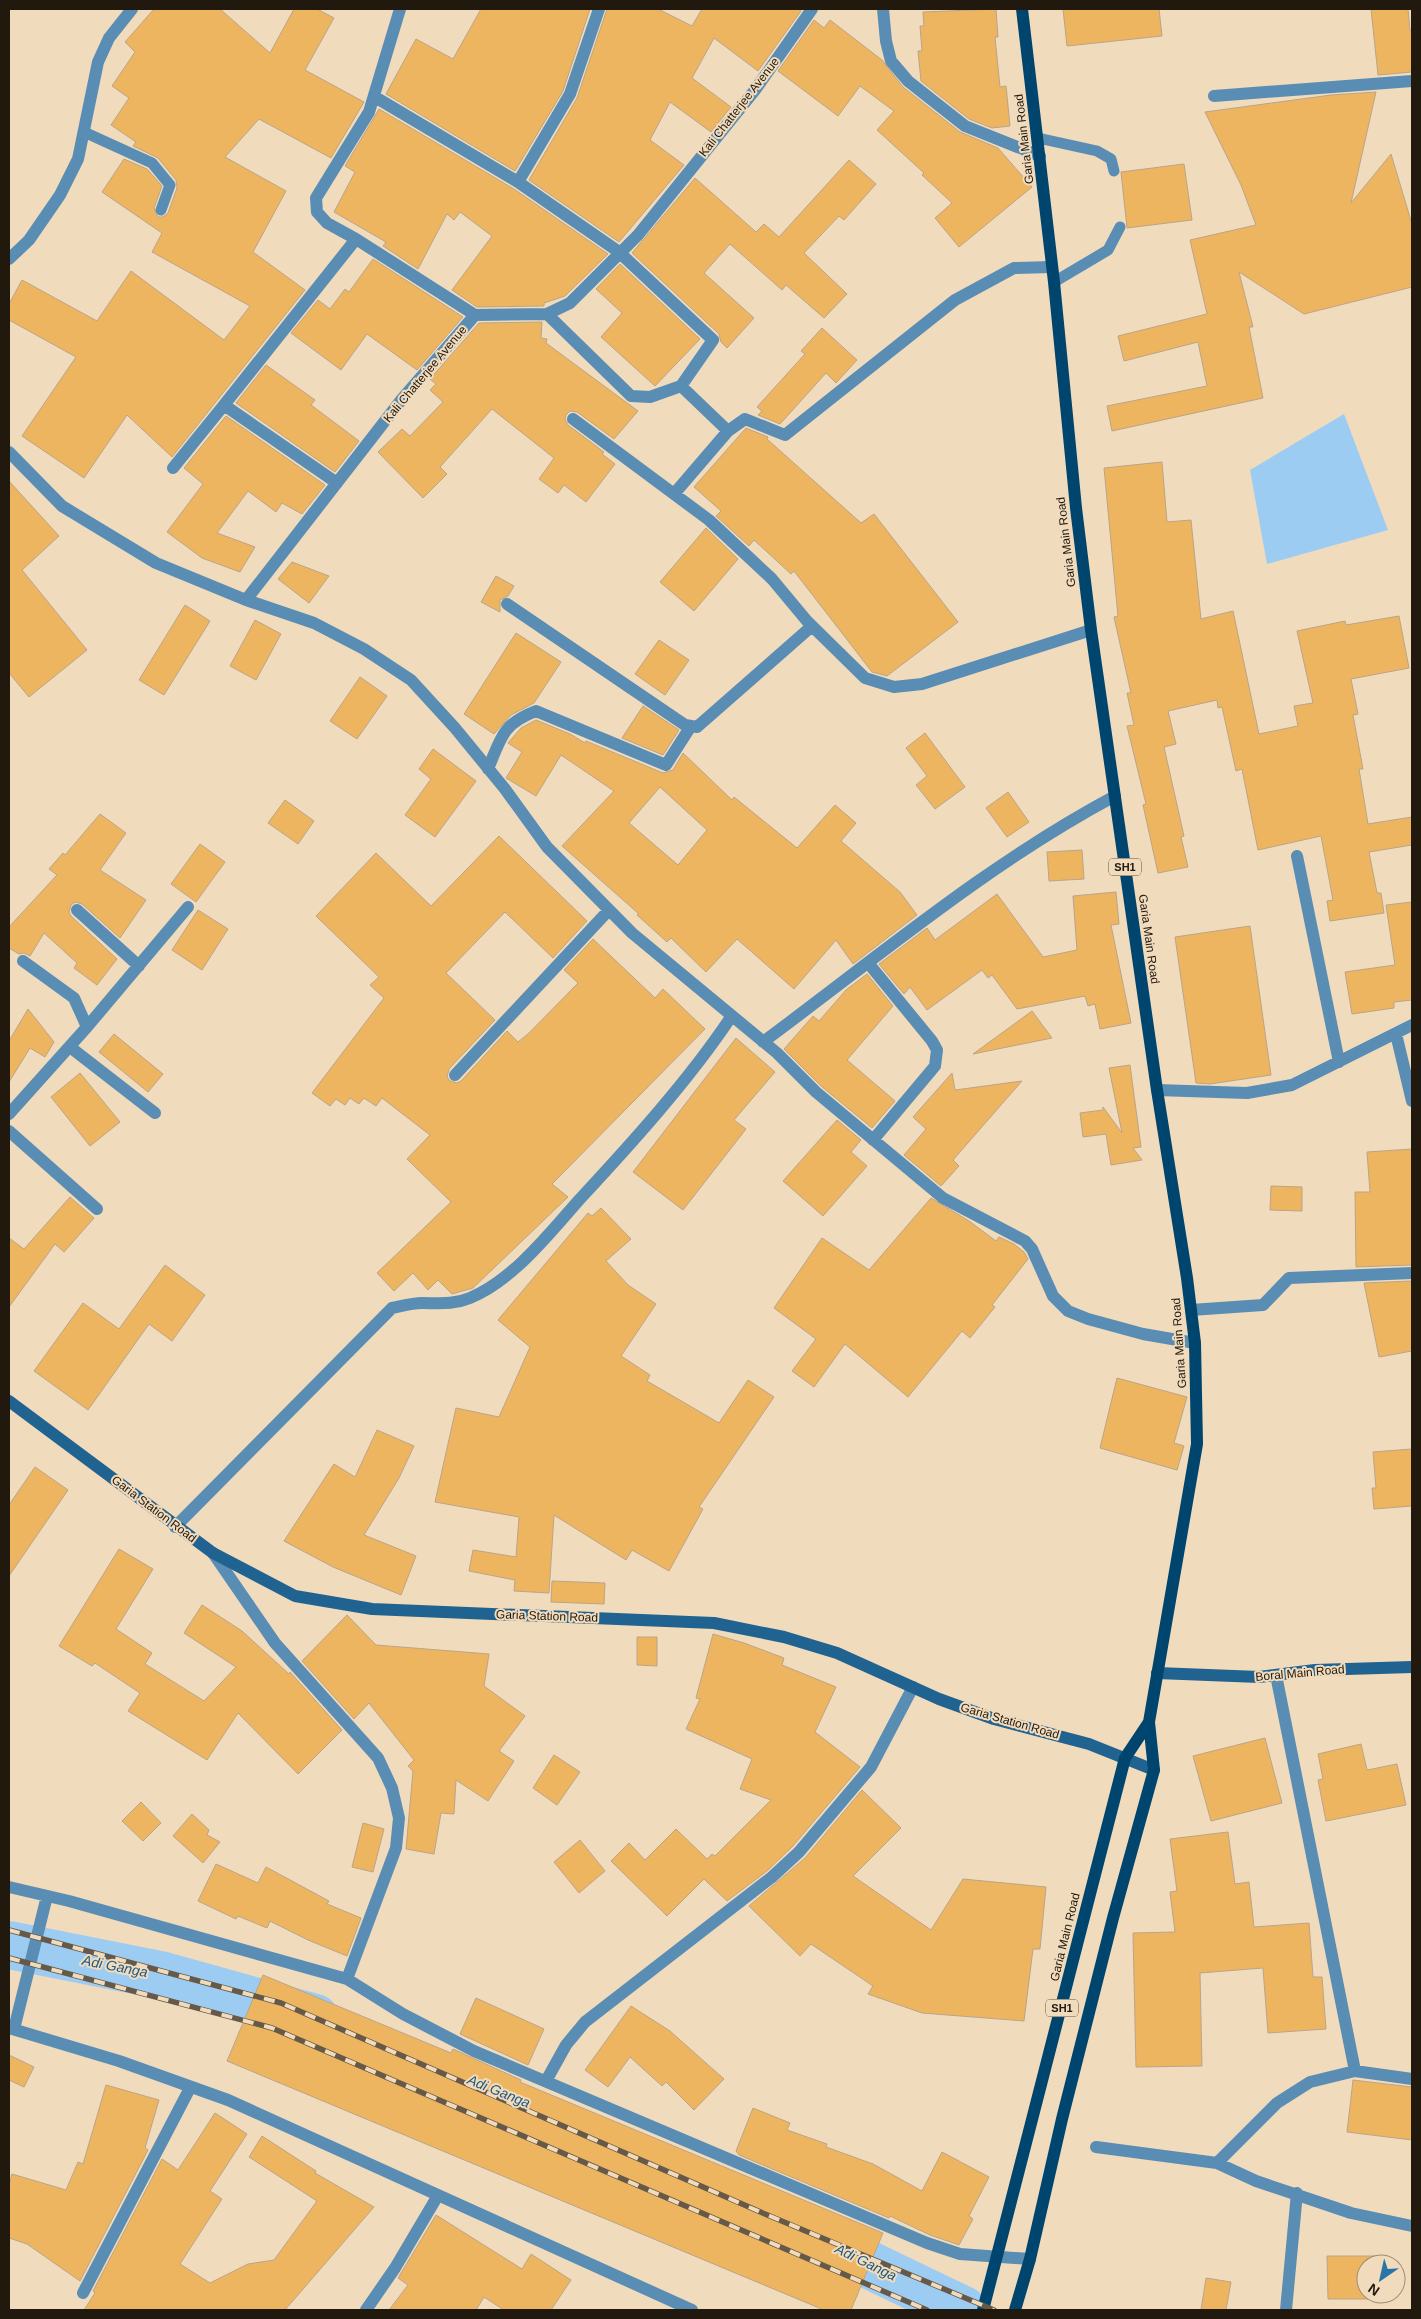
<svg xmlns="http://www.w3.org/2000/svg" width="1421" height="2319" font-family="Helvetica,sans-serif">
<rect width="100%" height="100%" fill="#f1dbbd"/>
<path fill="#9dccf2" d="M 1344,414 L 1388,530 L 1267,564 L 1250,470 Z"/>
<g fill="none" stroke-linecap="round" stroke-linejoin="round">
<path stroke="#9dccf2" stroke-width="48" d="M 9,1945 L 160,1975 L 315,2018
M 811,2237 L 963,2310"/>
</g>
<path fill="#eeb561" stroke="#baa488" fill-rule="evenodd" d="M 154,9 L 220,9 L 270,53 L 294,9 L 317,9 L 334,18 L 305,70 L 364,102 L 331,158 L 259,119 L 225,157 L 286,191 L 253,252 L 305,290 L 172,457 L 127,415 L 84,478 L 22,436 L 76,357 L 9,320 L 9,304 L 22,280 L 97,321 L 131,271 L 224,340 L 250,306 L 152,252 L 162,233 L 102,192 L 124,159 L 147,169 L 162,186 L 154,208 L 158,217 L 163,217 L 168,213 L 177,188 L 176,180 L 158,158 L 133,146 L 136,142 L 111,125 L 129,98 L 112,86 L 135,52 L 125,42 Z
M 481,9 L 590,9 L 563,91 L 515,171 L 386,94 L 416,39 L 453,59 Z
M 607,9 L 658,9 L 692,26 L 702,9 L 798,9 L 801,11 L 758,71 L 714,38 L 692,78 L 731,107 L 711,132 L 670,102 L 650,140 L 684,165 L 619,242 L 529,180 L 577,98 Z
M 996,9 L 998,37 L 995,37 L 1000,87 L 1006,86 L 1010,126 L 992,128 L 969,119 L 921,81 L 918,51 L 922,51 L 920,26 L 924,26 L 923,12 Z
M 1063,9 L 1159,9 L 1162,36 L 1067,46 Z
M 1371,9 L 1408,9 L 1410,30 L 1412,30 L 1412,72 L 1378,75 Z
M 814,20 L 824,28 L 830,20 L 882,60 L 903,87 L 960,132 L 998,148 L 1032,187 L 959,247 L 935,218 L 952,203 L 922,175 L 924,173 L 877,130 L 894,111 L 860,86 L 838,116 L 778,71 Z
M 1376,92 L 1351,203 L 1391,154 L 1412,224 L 1412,287 L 1304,314 L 1239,272 L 1253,327 L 1249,327 L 1263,398 L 1112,431 L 1107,406 L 1207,386 L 1198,342 L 1124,361 L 1118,336 L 1207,314 L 1190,240 L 1256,225 L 1241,185 L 1205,112 L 1331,95 Z
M 379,109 L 514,189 L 608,254 L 565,296 L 544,303 L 544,306 L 477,307 L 452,290 L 492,236 L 460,212 L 454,220 L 447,214 L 418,269 L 383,246 L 386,242 L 334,212 L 355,172 L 345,166 Z
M 849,160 L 876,184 L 844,220 L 839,216 L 804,253 L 847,294 L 824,318 L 786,285 L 782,290 L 730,244 L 704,273 L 754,318 L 727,348 L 721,342 L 719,334 L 632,253 L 695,178 L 756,232 L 764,224 L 779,237 Z
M 1184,164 L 1192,220 L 1127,228 L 1121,172 Z
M 373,259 L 463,317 L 417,370 L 367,334 L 341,370 L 291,333 L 318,300 L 330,309 L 345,289 L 349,292 Z
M 620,264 L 700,339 L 655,386 L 601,337 L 622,313 L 596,289 Z
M 542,322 L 541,338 L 547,339 L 546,343 L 638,411 L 614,439 L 577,412 L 570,411 L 566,415 L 565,419 L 568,425 L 604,452 L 602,454 L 615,464 L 586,502 L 564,485 L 558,493 L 539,479 L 554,458 L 492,409 L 440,467 L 447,474 L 423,498 L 378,452 L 402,429 L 410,436 L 443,402 L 430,390 L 436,384 L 430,379 L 479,323 Z
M 822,328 L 857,360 L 836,383 L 826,373 L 780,424 L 758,415 L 762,411 L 757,407 L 805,354 L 801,351 Z
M 266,365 L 315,400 L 311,405 L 359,441 L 335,472 L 236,403 Z
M 226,416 L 325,485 L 302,514 L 282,503 L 276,512 L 248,491 L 217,533 L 255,547 L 240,572 L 202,558 L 167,532 L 203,484 L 184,468 Z
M 746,428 L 768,437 L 767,439 L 861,523 L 874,514 L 958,622 L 887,676 L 872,672 L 794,571 L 791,574 L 754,540 L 749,546 L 716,516 L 721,511 L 694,487 Z
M 1162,462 L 1167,522 L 1191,520 L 1201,619 L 1233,611 L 1259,734 L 1298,726 L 1294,706 L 1313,703 L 1297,631 L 1345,621 L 1346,625 L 1399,616 L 1409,668 L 1351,679 L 1358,714 L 1353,715 L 1363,769 L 1359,769 L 1368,824 L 1412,817 L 1412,845 L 1369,852 L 1377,893 L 1381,893 L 1384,913 L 1330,921 L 1327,901 L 1333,900 L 1321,836 L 1258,850 L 1242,769 L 1236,771 L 1222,707 L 1218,708 L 1217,700 L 1168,711 L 1176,744 L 1164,747 L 1184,836 L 1181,837 L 1188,867 L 1158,873 L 1143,805 L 1146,804 L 1127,726 L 1134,725 L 1127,693 L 1131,693 L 1114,617 L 1118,616 L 1104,468 Z
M 9,481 L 59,536 L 22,570 L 87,650 L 29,697 L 9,673 Z
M 706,528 L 738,559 L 694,611 L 660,582 Z
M 292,562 L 329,576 L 309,603 L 278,579 Z
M 496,576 L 514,586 L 508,596 L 500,600 L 500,612 L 481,602 Z
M 185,605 L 210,621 L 164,695 L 139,680 Z
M 255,620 L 281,634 L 256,680 L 230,666 Z
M 516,633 L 561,662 L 534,703 L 511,715 L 494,734 L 464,714 Z
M 659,640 L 689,660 L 665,695 L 635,674 Z
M 360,677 L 387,696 L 357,739 L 330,721 Z
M 643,706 L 679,730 L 663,755 L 622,738 Z
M 536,720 L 570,734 L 585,743 L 586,741 L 663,773 L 673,770 L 683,753 L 732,800 L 734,797 L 797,848 L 835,805 L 856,823 L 841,841 L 900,892 L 917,915 L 853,964 L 836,940 L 794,989 L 737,939 L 706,972 L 671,938 L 667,942 L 637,915 L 639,914 L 562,846 L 614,791 L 561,755 L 536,796 L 506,778 L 522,752 L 508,743 L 521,728 ZM 660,787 L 707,830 L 678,865 L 629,823 Z
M 925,733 L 965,787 L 935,809 L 916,785 L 927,776 L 906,748 Z
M 433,749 L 476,781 L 435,837 L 405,815 L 431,779 L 419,769 Z
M 1008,792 L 1029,822 L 1007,837 L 986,808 Z
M 285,800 L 314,821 L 298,844 L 268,823 Z
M 100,814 L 126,833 L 100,870 L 146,900 L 120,938 L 82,904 L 75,902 L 71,905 L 69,912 L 71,916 L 117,959 L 97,985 L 74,968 L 77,963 L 44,933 L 30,956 L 24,953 L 19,954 L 9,948 L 9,927 L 57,875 L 49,869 L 63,853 L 65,855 Z
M 499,836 L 587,921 L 553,958 L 505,912 L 446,973 L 495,1020 L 449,1069 L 447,1077 L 450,1081 L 457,1083 L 461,1081 L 507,1031 L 518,1042 L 529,1033 L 578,983 L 564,970 L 593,939 L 655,998 L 663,989 L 705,1029 L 552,1184 L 568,1197 L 473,1288 L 452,1294 L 438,1280 L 428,1290 L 413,1273 L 394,1291 L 377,1273 L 451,1202 L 407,1159 L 430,1135 L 382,1098 L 376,1106 L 364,1098 L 359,1104 L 350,1098 L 345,1105 L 336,1099 L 330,1106 L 312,1093 L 384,998 L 370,985 L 379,977 L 316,916 L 376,853 L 431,906 Z
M 200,844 L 225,862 L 196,902 L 171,884 Z
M 1082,850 L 1084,879 L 1049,881 L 1047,852 Z
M 1116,892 L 1119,924 L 1111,925 L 1131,1023 L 1100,1029 L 1095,1004 L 1088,1006 L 1085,996 L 1017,1009 L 992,975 L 988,978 L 982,970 L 927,1010 L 910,987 L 904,994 L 879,964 L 927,928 L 935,940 L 997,894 L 1043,957 L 1077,950 L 1073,896 Z
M 1412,902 L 1412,1000 L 1394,1002 L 1394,1008 L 1352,1014 L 1345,972 L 1395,965 L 1386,905 Z
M 198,910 L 228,929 L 202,970 L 172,950 Z
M 1250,926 L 1271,1075 L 1210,1084 L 1196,1083 L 1175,937 Z
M 867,974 L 893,1006 L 847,1060 L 895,1101 L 872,1128 L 821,1086 L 784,1049 L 813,1016 L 819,1021 L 846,990 Z
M 28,1009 L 54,1042 L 45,1057 L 30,1048 L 9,1082 L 9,1041 Z
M 1032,1011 L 1052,1038 L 973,1054 Z
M 114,1034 L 163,1074 L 148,1092 L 99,1052 Z
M 736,1038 L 775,1072 L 734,1120 L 746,1129 L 683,1210 L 633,1172 Z
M 1130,1065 L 1141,1147 L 1133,1148 L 1142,1160 L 1111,1165 L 1106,1134 L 1083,1137 L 1080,1113 L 1103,1110 L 1103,1107 L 1122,1133 L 1109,1068 Z
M 80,1073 L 120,1122 L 90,1146 L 51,1097 Z
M 952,1073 L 955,1090 L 1022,1081 L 953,1160 L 959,1166 L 941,1186 L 904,1155 L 926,1129 L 913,1117 Z
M 837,1120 L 861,1140 L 851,1152 L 867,1166 L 823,1216 L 783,1181 Z
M 1412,1149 L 1412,1265 L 1356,1267 L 1355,1192 L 1370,1192 L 1367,1152 Z
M 1271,1186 L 1302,1187 L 1302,1211 L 1270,1210 Z
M 70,1197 L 94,1218 L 64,1252 L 55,1244 L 9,1307 L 9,1238 L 24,1249 Z
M 931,1198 L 969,1221 L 996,1241 L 999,1237 L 1014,1244 L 1024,1252 L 1028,1259 L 992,1305 L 995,1307 L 970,1338 L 962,1331 L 908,1397 L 845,1344 L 814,1387 L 792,1371 L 816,1339 L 774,1308 L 822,1238 L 869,1270 Z
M 601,1208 L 631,1239 L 606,1261 L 628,1285 L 656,1304 L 621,1356 L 650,1375 L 647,1381 L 719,1423 L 748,1380 L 774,1397 L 699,1507 L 703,1509 L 669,1571 L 632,1550 L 626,1560 L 554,1515 L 549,1593 L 514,1591 L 515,1580 L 469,1571 L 473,1550 L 516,1557 L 519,1517 L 435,1502 L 456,1408 L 499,1417 L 530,1347 L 498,1320 L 588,1213 L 592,1216 Z
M 165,1265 L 205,1295 L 172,1341 L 149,1324 L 88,1410 L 34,1371 L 83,1303 L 119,1329 Z
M 1412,1281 L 1412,1351 L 1379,1357 L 1364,1283 Z
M 1117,1378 L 1187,1397 L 1174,1443 L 1184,1446 L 1177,1470 L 1100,1448 Z
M 377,1430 L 414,1446 L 399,1478 L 364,1535 L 416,1556 L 401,1595 L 333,1567 L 284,1541 L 334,1464 L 355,1477 Z
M 1412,1449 L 1412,1506 L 1374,1509 L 1372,1488 L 1376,1488 L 1373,1452 Z
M 35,1467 L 68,1490 L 9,1576 L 9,1505 Z
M 119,1549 L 153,1569 L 116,1629 L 152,1653 L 145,1664 L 204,1701 L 236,1667 L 184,1633 L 202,1605 L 242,1631 L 289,1674 L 290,1672 L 342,1730 L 298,1774 L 238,1713 L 207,1760 L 128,1711 L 140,1693 L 95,1663 L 92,1666 L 59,1646 Z
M 552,1581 L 605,1583 L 604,1604 L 551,1602 Z
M 347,1615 L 376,1645 L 489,1654 L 484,1686 L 525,1716 L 499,1751 L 514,1761 L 488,1801 L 456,1780 L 454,1814 L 441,1813 L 434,1854 L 406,1849 L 413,1771 L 408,1766 L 414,1760 L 369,1703 L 354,1719 L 302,1661 Z
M 713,1634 L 744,1643 L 784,1658 L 782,1665 L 836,1687 L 815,1732 L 860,1767 L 793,1846 L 767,1871 L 727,1901 L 704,1879 L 667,1916 L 611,1861 L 629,1843 L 645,1860 L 676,1829 L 707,1859 L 712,1854 L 715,1856 L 771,1800 L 740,1789 L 752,1759 L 686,1729 L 700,1699 L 696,1698 Z
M 637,1637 L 657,1637 L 657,1666 L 637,1665 Z
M 1265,1738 L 1282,1803 L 1211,1821 L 1193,1756 Z
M 1361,1744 L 1367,1770 L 1397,1764 L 1406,1805 L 1326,1821 L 1318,1780 L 1323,1779 L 1318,1754 Z
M 554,1755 L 580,1772 L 557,1805 L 533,1788 Z
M 862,1790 L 901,1828 L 853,1876 L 931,1930 L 963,1879 L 1046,1887 L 1040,1949 L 1033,1949 L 1024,2021 L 922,2013 L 868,1994 L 873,1986 L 811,1944 L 800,1956 L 749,1906 L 805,1858 Z
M 141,1802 L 161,1823 L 143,1841 L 122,1821 Z
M 192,1814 L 209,1830 L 207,1835 L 220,1842 L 203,1863 L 173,1836 Z
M 363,1823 L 384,1829 L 373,1872 L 352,1867 Z
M 1228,1832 L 1235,1884 L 1249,1882 L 1254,1927 L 1309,1923 L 1313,1977 L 1322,1977 L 1326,2029 L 1268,2033 L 1263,1968 L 1200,1973 L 1202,2066 L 1136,2067 L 1133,1933 L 1175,1932 L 1170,1892 L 1177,1891 L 1170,1839 Z
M 580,1840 L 605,1871 L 579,1893 L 554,1862 Z
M 216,1864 L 258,1883 L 266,1867 L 329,1901 L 327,1904 L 361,1918 L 347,1956 L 308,1940 L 270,1921 L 267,1928 L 238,1916 L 236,1919 L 198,1901 Z
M 263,1975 L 451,2053 L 453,2049 L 521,2080 L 520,2082 L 883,2233 L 851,2310 L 824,2310 L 227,2061 Z
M 476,1998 L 544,2029 L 528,2065 L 460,2034 Z
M 631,2006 L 670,2031 L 724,2079 L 694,2110 L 666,2082 L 662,2086 L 630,2057 L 608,2087 L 585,2070 Z
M 9,2055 L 34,2067 L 24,2087 L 9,2080 Z
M 1353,2080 L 1412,2087 L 1412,2140 L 1347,2132 Z
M 106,2085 L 159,2100 L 145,2148 L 148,2150 L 80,2281 L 27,2244 L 9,2238 L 9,2185 L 12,2174 L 66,2190 L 78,2162 L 83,2164 Z
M 753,2108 L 790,2123 L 787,2130 L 827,2144 L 826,2147 L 873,2164 L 922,2191 L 942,2152 L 989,2177 L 969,2216 L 973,2219 L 959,2245 L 930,2235 L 890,2216 L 889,2218 L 739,2155 L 736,2151 Z
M 215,2113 L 247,2134 L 210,2191 L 222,2199 L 180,2264 L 210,2283 L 248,2264 L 274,2260 L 317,2201 L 249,2157 L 262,2136 L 316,2171 L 315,2173 L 374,2207 L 285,2310 L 84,2310 L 95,2293 L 93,2291 L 162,2159 L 178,2170 Z
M 436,2215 L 522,2269 L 531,2254 L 571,2280 L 551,2310 L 504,2310 L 484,2297 L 476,2310 L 389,2310 L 408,2285 L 398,2278 Z
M 1327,2256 L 1382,2256 L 1382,2264 L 1366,2264 L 1366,2294 L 1383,2294 L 1383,2299 L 1328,2299 Z
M 1206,2278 L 1231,2282 L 1226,2310 L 1201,2310 Z"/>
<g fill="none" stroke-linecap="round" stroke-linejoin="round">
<path stroke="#5a8db4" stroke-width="11" d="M 84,132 L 152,163 L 170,185 L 161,210
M 1038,138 L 1097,151 L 1111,159 L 1114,171
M 1054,282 L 1108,250 L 1120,227"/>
<path stroke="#5a8db4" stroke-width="12" d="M 400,9 L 369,112 L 316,198 L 317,212 L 327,223 L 356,239 L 475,315
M 883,9 L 886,41 L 891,61 L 908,81 L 965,126 L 1040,156
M 1214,96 L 1412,81
M 375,97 L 518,182 L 619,252 L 713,340 L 681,386 L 650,397 L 631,396 L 547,314
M 518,182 L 570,94 L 599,9
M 573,419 L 709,520 L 772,579 L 807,621 L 865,678 L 894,687 L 922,684 L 1091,630
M 728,431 L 745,419 L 785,435 L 955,300 L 1014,268 L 1052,267
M 9,452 L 62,506 L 156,563 L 246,600 L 314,623 L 364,649 L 411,680 L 455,728 L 505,789 L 547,847 L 632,933 L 777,1053 L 816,1092 L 943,1198 L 1025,1241 L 1032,1249 L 1053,1296 L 1068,1311 L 1088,1319 L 1143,1334 L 1195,1343
M 173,468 L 224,405
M 337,483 L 224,405 L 356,239
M 674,494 L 728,431 L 681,386
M 246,600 L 402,399 L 475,315 L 547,314 L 570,303 L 638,235 L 755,90 L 812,9
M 507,604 L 685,725 L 697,727 L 812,626
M 488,769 C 501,738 502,724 536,711 L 666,765 L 691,726
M 1297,856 L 1339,1062
M 77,910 L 139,966
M 869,964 L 932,1041 L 937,1050 L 935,1066 L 873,1140
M 87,1027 L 188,907
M 1396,1034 L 1412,1101
M 763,1042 C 878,957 989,863 1115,796
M 70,1047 L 155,1113
M 455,1075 L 609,910
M 1157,1090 L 1247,1093 L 1292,1085 L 1412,1025
M 9,1114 L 87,1027 L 74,998 L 23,961
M 9,1131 L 97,1209
M 1191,1310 L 1263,1305 L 1289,1278 L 1412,1273
M 175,1527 L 392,1308 C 402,1306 412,1303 422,1303 C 439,1303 453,1305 470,1298 C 513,1280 549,1234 579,1200 C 631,1144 689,1080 731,1017
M 213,1553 L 275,1643 L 378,1758 L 392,1788 L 399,1818 L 396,1848 L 347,1979
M 1276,1675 L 1355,2071
M 9,1887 L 69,1901 L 347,1979 L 403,2014 L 474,2051 L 927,2243 L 960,2254 L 1030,2259
M 14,2029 L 47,1896
M 1412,2079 L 1355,2071 L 1310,2082 L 1277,2103 L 1217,2163 L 1256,2181 L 1351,2213 L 1412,2226
M 546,2081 L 566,2045 L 585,2022 L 772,1877 L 799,1852 L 871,1767 L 913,1687
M 1096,2147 L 1217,2163
M 83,2293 L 190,2088
M 366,2310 L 395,2268 L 437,2197
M 1286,2310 L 1297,2193"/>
<path stroke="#5a8db4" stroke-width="12" d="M 9,259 L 29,240 L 60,195 L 78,159 L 98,62 L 109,38 L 132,9
M 9,2028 L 119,2061 L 228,2100 L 692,2310"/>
<path stroke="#216390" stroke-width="12" d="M 9,1401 L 213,1553 L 295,1596 L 372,1609 L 714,1623 L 784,1637 L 837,1653 L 939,1699 L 994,1719 L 1089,1744 L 1154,1770
M 1157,1673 L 1259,1677 L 1315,1670 L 1412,1667"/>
<path stroke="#00456d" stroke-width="12" d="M 983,2310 L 1125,1758 L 1149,1722
M 1015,2310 L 1030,2259 L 1062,2119 L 1113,1918 L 1154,1770 L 1149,1722 L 1197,1444 L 1195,1343 L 1187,1278 L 1157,1090 L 1091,630 L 1076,508 L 1054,282 L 1022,9"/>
<g stroke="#665948" stroke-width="5.5">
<path id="rail" d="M 9,1930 L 281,2003 L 765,2214 L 994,2310
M 9,1958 L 272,2028 L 927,2310"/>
</g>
<use href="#rail" stroke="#f1dbbd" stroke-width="4" stroke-dasharray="11" stroke-linecap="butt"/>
</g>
<g text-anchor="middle" stroke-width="4" stroke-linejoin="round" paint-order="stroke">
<g fill="#f1dbbd" stroke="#5f5342" stroke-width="1">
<rect x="1109" y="858.5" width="32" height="17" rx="4"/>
<rect x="1046" y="1999.5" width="32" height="17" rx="4"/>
</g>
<g font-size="11" font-weight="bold" fill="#21190e">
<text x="1125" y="871">SH1</text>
<text x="1062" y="2012">SH1</text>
</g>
<g font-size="12" fill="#21190e" stroke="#f1dbbd">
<text transform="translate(739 107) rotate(-52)" y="4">Kali Chatterjee Avenue</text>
<text transform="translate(1024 139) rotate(-97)" y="4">Garia Main Road</text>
<text transform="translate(425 374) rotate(-50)" y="4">Kali Chatterjee Avenue</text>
<text transform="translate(1066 542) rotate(-97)" y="4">Garia Main Road</text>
<text transform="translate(1149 939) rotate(82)" y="4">Garia Main Road</text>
<text transform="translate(1179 1343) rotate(-94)" y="4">Garia Main Road</text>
<text transform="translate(154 1509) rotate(37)" y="4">Garia Station Road</text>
<text transform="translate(547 1616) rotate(2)" y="4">Garia Station Road</text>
<text transform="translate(1300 1673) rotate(-5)" y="4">Boral Main Road</text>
<text transform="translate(1010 1721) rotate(16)" y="4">Garia Station Road</text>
<text transform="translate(1065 1937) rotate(-76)" y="4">Garia Main Road</text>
</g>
<g font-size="14" font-style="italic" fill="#1c5781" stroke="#f1dbbd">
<text transform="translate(115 1966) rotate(11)" y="5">Adi Ganga</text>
<text transform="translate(499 2091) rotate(22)" y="5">Adi Ganga</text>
<text transform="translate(866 2262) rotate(26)" y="5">Adi Ganga</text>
</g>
</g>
<rect width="1421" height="2319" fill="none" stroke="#21190e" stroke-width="20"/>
<g transform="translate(1381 2279) rotate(214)"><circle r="24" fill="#f1dbbd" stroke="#9e8d77"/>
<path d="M0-4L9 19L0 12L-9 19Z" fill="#2b74a8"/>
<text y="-8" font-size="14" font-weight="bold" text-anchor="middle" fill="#21190e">N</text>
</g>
</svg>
